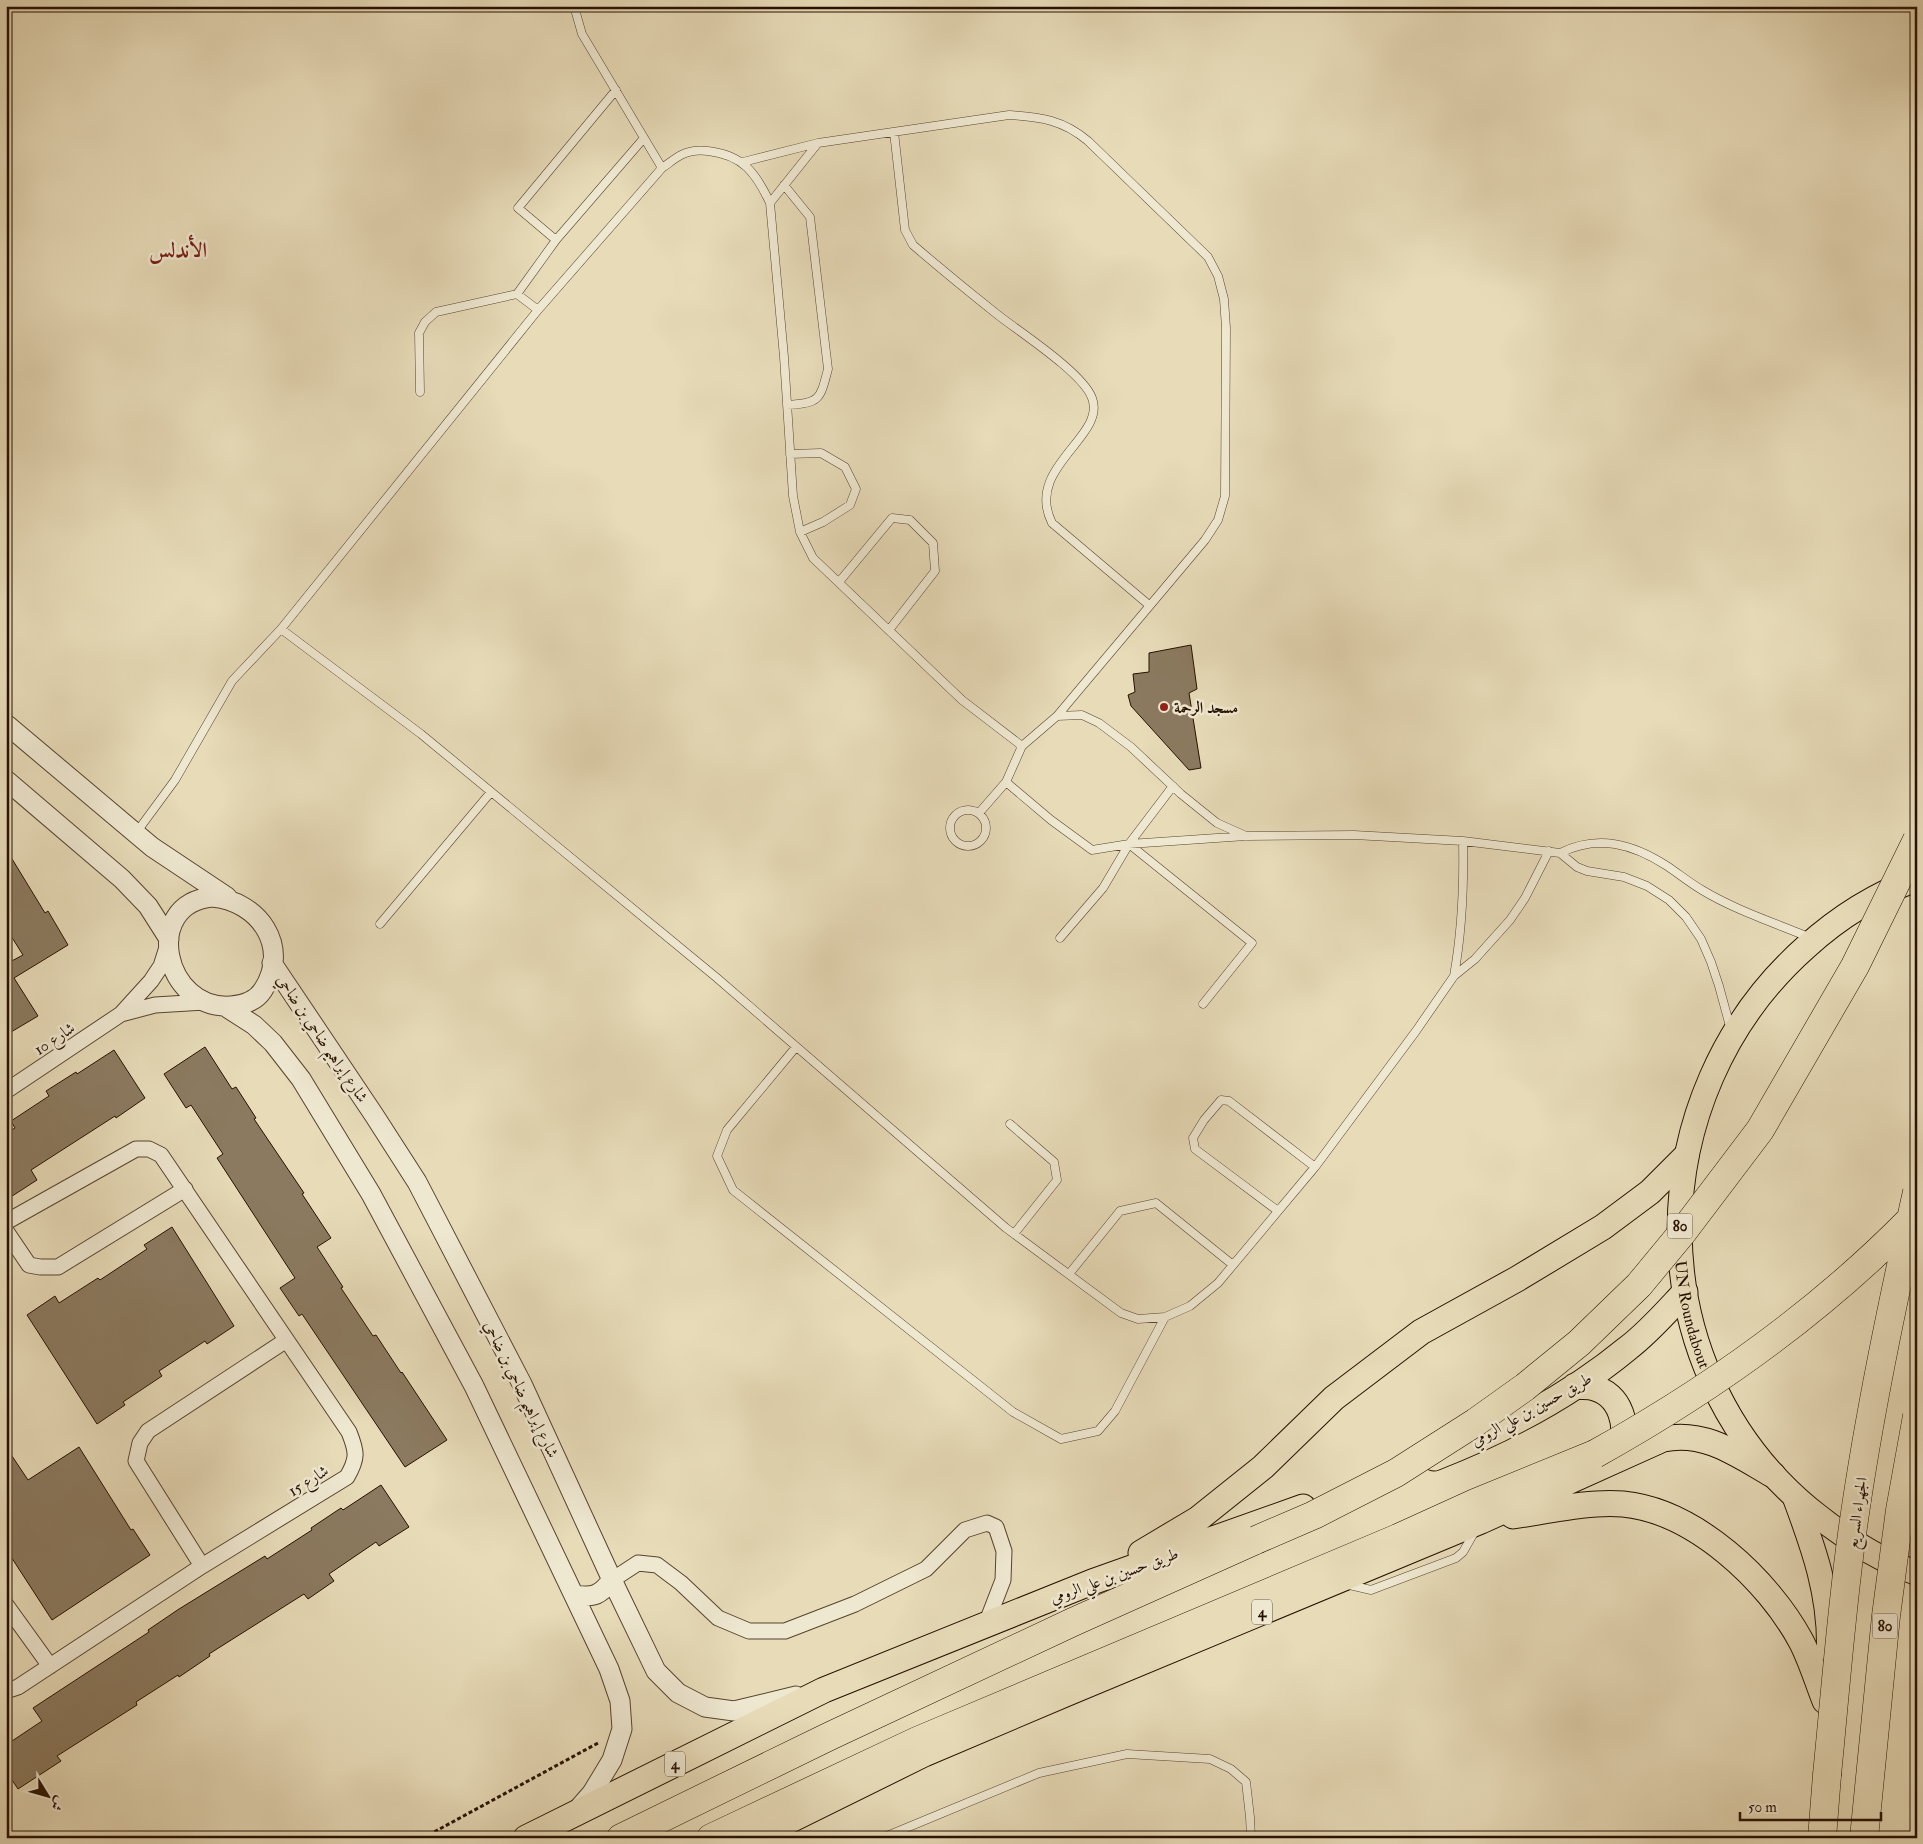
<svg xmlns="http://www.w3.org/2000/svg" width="1923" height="1844" font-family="'IM FELL Double Pica',Amiri,serif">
<rect width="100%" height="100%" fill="#e7dbb8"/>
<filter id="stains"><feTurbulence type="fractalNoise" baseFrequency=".004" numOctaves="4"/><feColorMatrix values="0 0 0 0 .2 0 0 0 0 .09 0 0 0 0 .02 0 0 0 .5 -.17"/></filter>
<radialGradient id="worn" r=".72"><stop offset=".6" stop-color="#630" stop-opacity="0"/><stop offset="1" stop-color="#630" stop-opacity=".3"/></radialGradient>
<path fill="#8b7a60" stroke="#271000" d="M 1191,645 L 1197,689 L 1189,693 L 1201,768 L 1189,770 L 1131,706 L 1128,695 L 1135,692 L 1133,674 L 1149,672 L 1149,653 Z
M 6,849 L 45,913 L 48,911 L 68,945 L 14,978 L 38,1016 L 6,1035 L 6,964 L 23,955 L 6,928 Z
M 205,1047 L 232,1089 L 236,1087 L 256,1118 L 254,1119 L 304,1193 L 302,1194 L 331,1238 L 317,1247 L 343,1287 L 341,1288 L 373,1336 L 376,1335 L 401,1373 L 402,1372 L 447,1440 L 405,1467 L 302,1314 L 299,1316 L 280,1288 L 295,1278 L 217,1158 L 223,1154 L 191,1105 L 186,1108 L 164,1074 Z
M 114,1050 L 145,1098 L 116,1118 L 115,1116 L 31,1170 L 37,1180 L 6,1200 L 6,1133 L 15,1128 L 11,1121 L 49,1096 L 46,1091 L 76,1072 L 77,1074 Z
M 172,1227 L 234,1326 L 207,1344 L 205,1341 L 159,1371 L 162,1376 L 123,1402 L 125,1405 L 97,1424 L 27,1315 L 55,1296 L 59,1303 L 98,1278 L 100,1280 L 147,1249 L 144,1245 Z
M 6,1447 L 28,1480 L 79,1447 L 131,1530 L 133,1529 L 150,1555 L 52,1620 L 6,1549 Z
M 381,1485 L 409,1527 L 379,1546 L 376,1542 L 329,1574 L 334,1581 L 308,1599 L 304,1594 L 209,1654 L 210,1656 L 179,1677 L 178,1675 L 136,1702 L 137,1705 L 57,1756 L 61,1761 L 18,1789 L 6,1771 L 6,1745 L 42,1721 L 33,1708 L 149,1632 L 148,1630 L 179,1609 L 265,1556 L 267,1559 L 312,1530 L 311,1528 L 341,1508 L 343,1510 Z"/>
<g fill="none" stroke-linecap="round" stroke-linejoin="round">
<g stroke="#57432e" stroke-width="9">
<path id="service" d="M 574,6 L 582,34 L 662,168
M 894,132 L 905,230 L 913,245 C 941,269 969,292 998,315 C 1021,333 1083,373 1092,398 C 1107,437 1024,467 1052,523 L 1149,605
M 743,162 L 818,143 L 1009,115 C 1041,117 1063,120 1088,141 L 1208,257 L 1218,276 L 1224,299 L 1226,328 L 1225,496 L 1218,520 L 1205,540 L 1057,716
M 784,185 L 810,217 L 828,369 C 820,400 820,403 787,405
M 770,203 L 818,143
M 556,240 L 518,208 L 616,90
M 517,294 L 556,240 L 644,138
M 420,392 L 419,333 L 425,322 L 436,312 L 517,294 L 538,310
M 790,454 L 821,453 L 845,467 L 856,489 L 850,505 L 823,522 L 800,532
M 839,582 L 892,518 L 910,520 L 933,543 L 935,571 L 889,630
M 281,629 L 421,734 L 717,978 L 1006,1228 L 1121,1313 L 1138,1319 L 1165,1317 L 1190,1306 L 1218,1283 L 1315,1167 L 1416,1031 L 1454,976 L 1475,959 L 1510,920 L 1525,898 L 1549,851
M950 828a18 18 0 1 1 36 0a18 18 0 1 1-36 0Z
M 979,813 L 1006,782
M 136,833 L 175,780 L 232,681 L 281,629 L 538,310 L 662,168 C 668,164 675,158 681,155 C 689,151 700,150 708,151 C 743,155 756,173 770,203 L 784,357 L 793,496 L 800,532 L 813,558 L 962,700 L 1022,746
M 1246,836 L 1217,823 L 1181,794 L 1131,747 L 1099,723 L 1082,715 L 1057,716 L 1022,746 L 1006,782 L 1051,820 L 1092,850 L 1129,844 L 1246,836 L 1354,835 L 1463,841 L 1560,853 L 1577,867 L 1587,871 L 1624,877 L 1647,886 L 1669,900 L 1686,917 L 1701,939 L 1711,962 L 1719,986 L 1731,1030
M 1129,844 L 1252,943 L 1203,1004
M 1560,853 C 1598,834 1633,844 1667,866 C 1679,874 1690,883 1702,890 C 1735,910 1775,923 1811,938
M 380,924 L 491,792
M 1060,938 L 1103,888 L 1129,844 L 1173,786
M 1454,976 C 1462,931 1464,887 1463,841
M 796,1047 L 727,1130 L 717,1156 L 733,1190 L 1013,1412 L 1061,1439 L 1098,1431 L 1115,1411 L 1165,1317
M 1010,1124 L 1054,1162 L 1057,1180 L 1014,1234
M 1278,1211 L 1195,1149 L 1193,1138 L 1204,1120 L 1221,1100 L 1229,1101 L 1315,1167
M 1069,1274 L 1120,1211 L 1156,1203 L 1233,1265
M 1345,1584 L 1371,1590 L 1456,1558 L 1463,1552 L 1475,1531
M 882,1838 L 1039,1773 L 1127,1754 L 1210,1759 L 1231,1769 L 1246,1782 L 1250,1817 L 1251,1838"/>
</g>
<g stroke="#57432e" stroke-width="17">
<path id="minor" d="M 121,1014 L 155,1005 L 205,1002
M 6,1091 L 121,1014 L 151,981 L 161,966 L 168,944
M 6,1222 L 136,1149 L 149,1149 L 161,1155 L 349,1432 C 357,1452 358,1458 347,1477 L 202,1566 L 18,1687 L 6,1691
M 6,1231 L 29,1265 L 40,1267 L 58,1267 L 185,1189
M 202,1566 L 136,1461 L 140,1443 L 148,1431 L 285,1341
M 612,1580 L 638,1563 L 657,1565 L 681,1583 L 718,1618 L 749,1631 L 785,1631 L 855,1604 L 926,1569 L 965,1530 L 987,1523 L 996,1527 L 1004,1551 L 1003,1580 L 986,1624
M 6,1605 L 50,1666"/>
</g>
<g stroke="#57432e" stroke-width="21">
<path id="tertiary" d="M 6,724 L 152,847 L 227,897
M 6,780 L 122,879 L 148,906 L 169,939
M 212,897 C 259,901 291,947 263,990 C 256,1001 244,1005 231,1006 C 164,1011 141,904 212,897 Z
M 272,963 L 374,1115 L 417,1182 L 522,1384 L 612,1580 L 656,1671 L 678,1693 L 705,1707 L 734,1711 L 796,1696
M 226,1007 L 254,1025 L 273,1043 L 301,1079 L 371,1194 L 474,1386 L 609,1669 L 620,1701 L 622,1729 L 612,1760 L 592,1793 L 578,1809
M 575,1595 C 594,1598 600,1595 612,1580"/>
</g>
<g stroke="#271000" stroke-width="26">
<g id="primary">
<path id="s1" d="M 1917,879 C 1876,894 1838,918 1806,947 C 1639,1095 1635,1364 1809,1509 C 1841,1535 1877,1560 1917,1573"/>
<path d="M 1795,1498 C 1814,1549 1830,1594 1829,1649"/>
</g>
</g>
<g stroke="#271000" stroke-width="27">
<path id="trunk" d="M 1575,1386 C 1580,1387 1586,1386 1591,1387 C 1621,1393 1631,1428 1618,1453
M 1434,1458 C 1503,1431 1571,1395 1628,1348 C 1649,1332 1667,1311 1685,1292
M 1513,1516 C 1547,1511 1589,1501 1623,1504 C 1695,1511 1768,1580 1801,1641 C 1811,1660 1817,1681 1825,1701
M 1141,1553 L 1198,1519 L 1263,1467 L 1334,1398 L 1421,1332 L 1517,1279 L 1603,1227 L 1650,1192 L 1686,1156
M 526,1838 L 824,1690 L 1092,1582 L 1303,1507
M 754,1838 L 924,1754 L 1070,1692 L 1481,1521 L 1663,1439 C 1705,1430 1738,1455 1773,1475"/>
</g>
<g stroke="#271000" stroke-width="29">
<path id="motorway" d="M 621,1838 L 830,1736 L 1073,1622 L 1256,1540
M 711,1838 L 917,1741 L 1398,1538 L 1475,1503 L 1595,1454
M 1822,1838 L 1827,1775"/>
</g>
<path stroke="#271000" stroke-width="3" stroke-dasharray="4 2.5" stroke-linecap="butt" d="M 423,1838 L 598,1743"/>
<use href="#service" stroke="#efe8d1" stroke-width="8"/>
<use href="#minor" stroke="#efe8d1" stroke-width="15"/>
<use href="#tertiary" stroke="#efe8d1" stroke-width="19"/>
<use href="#primary" stroke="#e7dbb8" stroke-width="24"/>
<use href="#trunk" stroke="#e7dbb8" stroke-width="25"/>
<use href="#motorway" stroke="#e7dbb8" stroke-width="28"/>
<g stroke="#271000" stroke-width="29" stroke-linecap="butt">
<path id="motorway-bridge" d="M 1595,1454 C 1710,1390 1820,1312 1912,1218
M 1256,1540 L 1314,1515 L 1396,1473 L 1476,1422 L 1525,1387 L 1579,1343 L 1639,1285 L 1682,1233 L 1760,1130 L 1855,966 L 1917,840
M 1827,1775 C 1835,1695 1841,1614 1852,1534 C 1868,1419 1892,1305 1917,1192
M 1864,1838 L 1886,1616 L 1900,1510 L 1917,1416"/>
</g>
<use href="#motorway-bridge" stroke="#e7dbb8" stroke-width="28"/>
</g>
<circle fill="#8f2418" stroke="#efe8d1" stroke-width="2" cx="1164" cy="707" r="5"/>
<g text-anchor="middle" stroke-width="5" stroke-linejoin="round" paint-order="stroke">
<g fill="#efe8d1" stroke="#63513f" stroke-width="1">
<rect x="1667.5" y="1213.5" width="25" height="25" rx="4"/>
<rect x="1252" y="1599.5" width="20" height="25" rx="4"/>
<rect x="1872.5" y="1613.5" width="25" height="25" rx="4"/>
<rect x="665" y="1751.5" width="20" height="25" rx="4"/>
</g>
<g font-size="15" font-weight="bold" fill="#271000">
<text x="1680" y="1231">80</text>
<text x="1262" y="1617">4</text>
<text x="1885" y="1631">80</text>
<text x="675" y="1769">4</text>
</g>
<g font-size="16" font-weight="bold" fill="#271000" stroke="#efe8d1" text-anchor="start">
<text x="1174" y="713">مسجد الرحمة</text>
</g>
<g font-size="16" fill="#271000" stroke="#efe8d1">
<text transform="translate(54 1038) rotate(-34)" y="6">شارع 10</text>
<text transform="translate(323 1038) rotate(56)" y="6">شارع إبراهيم ضاحي بن ضاحي</text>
<text dy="6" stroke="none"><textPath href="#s1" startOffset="536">UN Roundabout</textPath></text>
<text transform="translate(522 1389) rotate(64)" y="6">شارع إبراهيم ضاحي بن ضاحي</text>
<text transform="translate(1531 1409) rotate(-29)" y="6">طريق حسين بن علي الرومي</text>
<text transform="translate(308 1480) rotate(-32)" y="6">شارع 15</text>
<text transform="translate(1856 1513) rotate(-82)" y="6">الجهراء السريع</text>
<text transform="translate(1114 1575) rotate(-20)" y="6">طريق حسين بن علي الرومي</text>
</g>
<g font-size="21" font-weight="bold" fill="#7a1f14" stroke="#efe8d1">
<text x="178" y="257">الأندلس</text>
</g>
</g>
<rect width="1923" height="1844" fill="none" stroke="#e7dbb8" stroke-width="25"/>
<rect x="8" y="8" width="1908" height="1829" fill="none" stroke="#271000" stroke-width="2.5"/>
<rect x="12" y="12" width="1898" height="1819" fill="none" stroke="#271000"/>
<g transform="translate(48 1796) rotate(127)" stroke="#efe8d1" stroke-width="4" paint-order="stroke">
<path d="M0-4L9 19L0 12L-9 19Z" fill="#271000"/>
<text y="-8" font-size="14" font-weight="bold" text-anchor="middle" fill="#271000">ش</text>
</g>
<path d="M1740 1812v8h141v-8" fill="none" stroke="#271000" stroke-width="2.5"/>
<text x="1748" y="1812" font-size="15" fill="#271000" stroke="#efe8d1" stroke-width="4" paint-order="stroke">50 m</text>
<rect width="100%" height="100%" filter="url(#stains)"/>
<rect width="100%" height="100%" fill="url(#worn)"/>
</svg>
